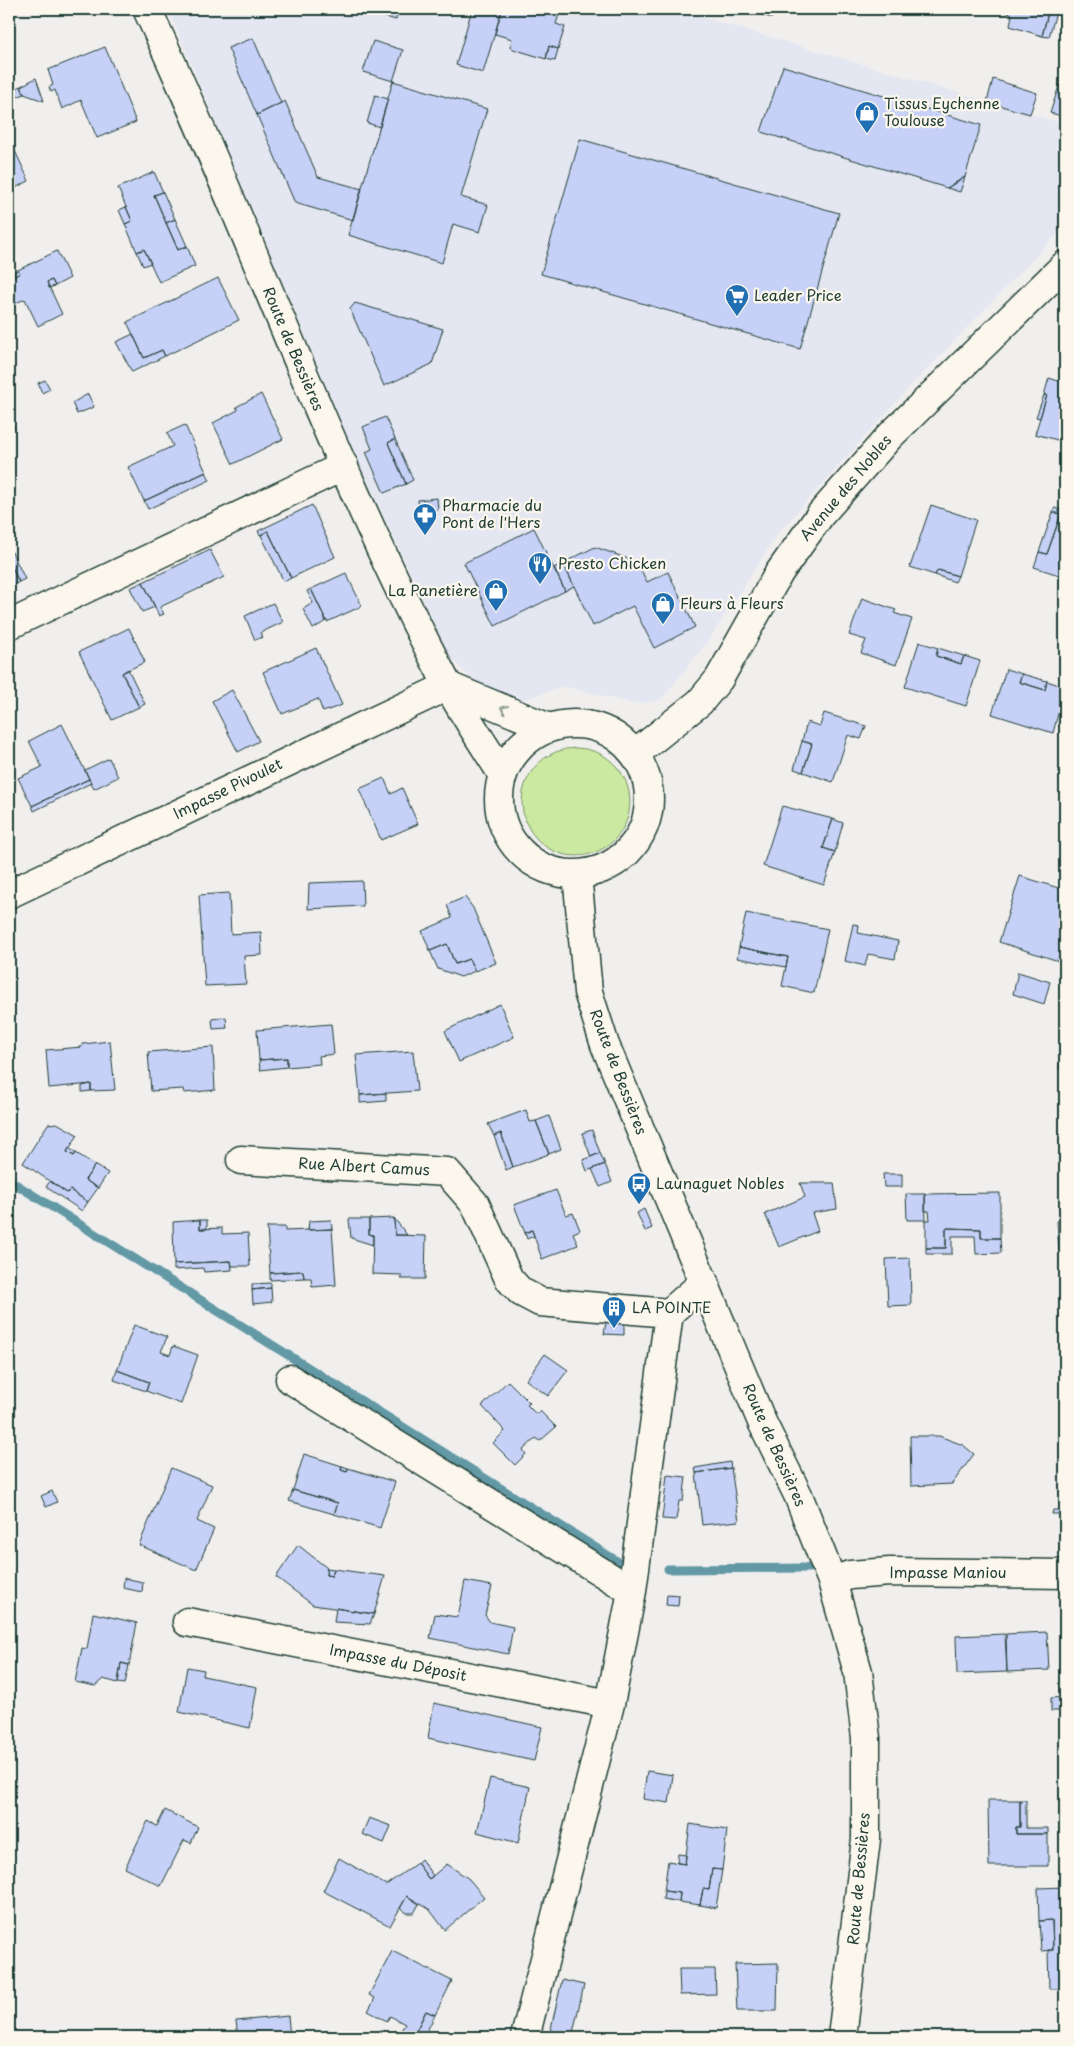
<svg xmlns="http://www.w3.org/2000/svg" width="1074" height="2046" font-family="'Playpen Sans',sans-serif">
<rect width="100%" height="100%" fill="#f1efee"/>
<filter id="ink" filterUnits="userSpaceOnUse"><feTurbulence type="fractalNoise" baseFrequency=".02" numOctaves="2"/><feDisplacementMap in="SourceGraphic" scale="10" xChannelSelector="R" yChannelSelector="G"/><feConvolveMatrix kernelMatrix="1 2 1 2 8 2 1 2 1" color-interpolation-filters="sRGB"/></filter>
<g filter="url(#ink)">
<path fill="#e4e6f1" d="M 168,9 L 674,9 L 1065,124 L 1065,226 L 907,390 L 779,532 L 708,641 L 661,700 L 634,704 L 563,686 L 515,703 L 482,689 L 449,656 L 357,459 Z"/>
<path fill="#cbe9a0" stroke="#75936a" d="M522 802a54 54 0 1 1 108 0a54 54 0 1 1-108 0Z"/>
<g fill="none" stroke-linecap="round" stroke-linejoin="round">
<path stroke="#6299a5" stroke-width="9" d="M 9,1180 L 620,1563
M 668,1569 L 809,1568"/>
</g>
<path fill="#c7d1f8" stroke="#1f3d34" d="M 357,9 L 399,9 L 396,20 Z
M 472,9 L 502,9 L 483,73 L 456,65 Z
M 502,9 L 560,11 L 556,24 L 565,27 L 558,49 L 549,46 L 546,59 L 510,48 L 512,39 L 495,34 Z
M 741,9 L 775,9 L 772,18 Z
M 996,9 L 1049,9 L 1042,36 L 1010,26 L 1012,14 Z
M 1049,9 L 1057,9 L 1049,37 L 1042,36 Z
M 253,38 L 281,103 L 257,115 L 228,48 Z
M 373,41 L 403,50 L 393,81 L 363,72 Z
M 549,46 L 558,49 L 555,61 L 546,59 Z
M 105,47 L 136,122 L 97,138 L 81,100 L 62,109 L 55,90 L 51,92 L 49,87 L 53,85 L 48,70 Z
M 783,66 L 981,125 L 965,177 L 947,188 L 761,132 Z
M 1062,77 L 1065,78 L 1065,117 L 1050,113 Z
M 36,78 L 44,101 L 24,94 L 21,86 Z
M 993,79 L 1037,93 L 1030,114 L 987,102 Z
M 393,81 L 487,109 L 461,197 L 488,205 L 480,232 L 453,224 L 442,263 L 348,235 Z
M 21,86 L 24,94 L 9,101 L 9,92 Z
M 375,95 L 388,99 L 380,127 L 367,123 Z
M 285,101 L 318,177 L 362,189 L 353,220 L 295,203 L 257,115 Z
M 9,138 L 29,181 L 9,191 Z
M 580,139 L 839,213 L 800,349 L 541,274 Z
M 154,172 L 163,192 L 154,195 L 178,250 L 187,246 L 195,266 L 159,282 L 144,249 L 137,252 L 125,224 L 132,221 L 118,188 Z
M 965,177 L 960,192 L 947,188 Z
M 163,192 L 175,219 L 166,223 L 154,195 Z
M 126,207 L 132,221 L 125,224 L 119,210 Z
M 175,219 L 187,246 L 178,250 L 166,223 Z
M 144,249 L 151,263 L 143,266 L 137,252 Z
M 57,251 L 70,278 L 55,286 L 52,280 L 47,282 L 62,314 L 38,326 L 25,299 L 9,306 L 9,274 L 13,272 L 15,276 L 20,273 L 18,270 Z
M 18,270 L 20,273 L 15,276 L 13,272 Z
M 218,278 L 239,320 L 165,356 L 162,350 L 144,358 L 127,322 Z
M 52,280 L 55,286 L 49,288 L 47,282 Z
M 355,303 L 443,329 L 432,364 L 384,386 L 350,309 Z
M 133,334 L 144,358 L 162,350 L 165,356 L 132,372 L 116,342 Z
M 1049,378 L 1065,383 L 1065,428 L 1061,441 L 1035,434 L 1047,395 L 1044,395 Z
M 45,380 L 50,389 L 42,393 L 38,383 Z
M 88,394 L 94,407 L 77,414 L 72,403 Z
M 261,394 L 283,439 L 233,464 L 213,423 L 238,410 L 236,407 Z
M 1044,395 L 1047,395 L 1040,418 L 1036,417 Z
M 9,415 L 15,428 L 9,431 Z
M 385,417 L 395,439 L 388,443 L 406,484 L 384,493 L 366,452 L 372,449 L 363,427 Z
M 185,425 L 206,472 L 144,501 L 128,467 L 173,446 L 167,433 Z
M 395,439 L 413,480 L 406,484 L 388,443 Z
M 206,472 L 210,480 L 148,509 L 144,501 Z
M 437,498 L 438,510 L 419,511 L 418,500 Z
M 312,505 L 335,557 L 291,578 L 268,531 L 260,535 L 258,531 Z
M 931,505 L 976,520 L 958,576 L 938,570 L 935,575 L 910,567 Z
M 1054,508 L 1065,511 L 1065,577 L 1034,567 L 1039,552 L 1047,554 L 1061,514 L 1053,512 Z
M 1053,512 L 1061,514 L 1047,554 L 1039,552 Z
M 534,528 L 565,591 L 495,626 L 464,563 Z
M 268,531 L 291,578 L 284,582 L 261,535 Z
M 595,547 L 637,562 L 647,582 L 668,572 L 695,627 L 654,648 L 633,606 L 593,626 L 563,563 Z
M 210,550 L 224,577 L 160,607 L 164,614 L 159,616 L 143,582 Z
M 12,552 L 25,579 L 19,582 L 9,561 L 9,554 Z
M 9,561 L 19,582 L 9,587 Z
M 563,563 L 574,586 L 565,591 L 554,568 Z
M 938,570 L 958,576 L 955,582 L 935,575 Z
M 346,573 L 362,606 L 327,622 L 311,589 Z
M 143,582 L 155,607 L 142,612 L 130,588 Z
M 311,589 L 326,621 L 313,629 L 303,609 L 313,603 L 307,591 Z
M 862,598 L 896,610 L 894,613 L 912,619 L 896,665 L 861,653 L 866,640 L 849,635 Z
M 273,603 L 283,622 L 260,633 L 263,637 L 255,640 L 245,616 Z
M 129,628 L 145,662 L 122,673 L 139,707 L 112,720 L 79,652 Z
M 919,642 L 938,648 L 936,656 L 961,664 L 964,656 L 980,661 L 966,706 L 905,687 Z
M 316,648 L 342,705 L 323,712 L 318,699 L 282,714 L 263,672 Z
M 938,648 L 964,656 L 961,664 L 936,656 Z
M 128,669 L 145,704 L 139,707 L 122,673 Z
M 1006,669 L 1022,674 L 1019,682 L 1045,690 L 1047,681 L 1065,687 L 1053,733 L 992,714 Z
M 1022,674 L 1047,681 L 1045,690 L 1019,682 Z
M 232,690 L 259,741 L 238,752 L 212,701 Z
M 824,713 L 866,726 L 861,739 L 848,735 L 833,782 L 803,772 L 812,744 L 802,741 L 807,722 L 820,726 Z
M 62,724 L 89,779 L 32,806 L 18,778 L 42,767 L 29,741 Z
M 802,741 L 812,744 L 803,772 L 794,769 Z
M 109,758 L 118,777 L 94,789 L 85,770 Z
M 384,778 L 391,794 L 402,788 L 418,824 L 381,840 L 359,789 Z
M 89,779 L 91,783 L 34,811 L 32,806 Z
M 782,806 L 833,819 L 823,848 L 835,852 L 824,885 L 763,866 Z
M 833,819 L 843,823 L 835,852 L 823,848 Z
M 1020,876 L 1065,890 L 1065,963 L 999,942 Z
M 362,881 L 363,906 L 308,909 L 309,883 Z
M 229,893 L 231,934 L 261,932 L 262,955 L 244,956 L 246,984 L 205,986 L 199,895 Z
M 465,897 L 473,908 L 496,963 L 475,971 L 469,959 L 455,964 L 447,944 L 430,951 L 422,931 L 452,918 L 447,905 Z
M 746,913 L 828,929 L 814,993 L 782,986 L 788,957 L 739,947 Z
M 853,924 L 859,925 L 858,933 L 898,941 L 895,959 L 868,954 L 865,966 L 845,961 Z
M 447,944 L 455,964 L 469,959 L 475,971 L 461,977 L 438,969 L 430,951 Z
M 739,947 L 788,957 L 786,967 L 737,958 Z
M 1018,972 L 1050,982 L 1044,1004 L 1013,994 Z
M 500,1004 L 514,1037 L 459,1062 L 445,1031 Z
M 226,1017 L 227,1028 L 213,1029 L 212,1019 Z
M 331,1024 L 334,1054 L 319,1056 L 320,1064 L 287,1067 L 287,1058 L 259,1060 L 257,1030 Z
M 1065,1033 L 1065,1070 L 1059,1069 Z
M 110,1041 L 115,1090 L 91,1091 L 91,1084 L 49,1088 L 46,1050 L 82,1047 L 83,1044 Z
M 213,1047 L 215,1090 L 184,1093 L 183,1089 L 151,1091 L 148,1052 Z
M 413,1051 L 417,1091 L 360,1095 L 356,1055 Z
M 287,1058 L 287,1067 L 260,1070 L 259,1060 Z
M 91,1084 L 91,1091 L 82,1092 L 82,1086 Z
M 386,1093 L 386,1101 L 360,1103 L 360,1095 Z
M 526,1110 L 530,1122 L 536,1121 L 549,1154 L 513,1167 L 501,1133 L 494,1136 L 488,1124 Z
M 549,1116 L 561,1149 L 549,1154 L 536,1121 Z
M 57,1123 L 78,1135 L 67,1152 L 74,1156 L 76,1153 L 95,1165 L 85,1180 L 98,1188 L 88,1202 L 70,1190 L 67,1193 L 23,1163 L 48,1124 Z
M 592,1130 L 600,1153 L 591,1157 L 582,1133 Z
M 501,1133 L 513,1167 L 506,1170 L 494,1136 Z
M 69,1148 L 76,1153 L 74,1156 L 67,1152 Z
M 600,1153 L 605,1164 L 587,1171 L 583,1160 Z
M 605,1164 L 612,1182 L 600,1187 L 592,1169 Z
M 95,1165 L 108,1173 L 98,1188 L 85,1180 Z
M 883,1174 L 902,1174 L 902,1187 L 884,1187 Z
M 50,1181 L 67,1193 L 70,1190 L 88,1202 L 82,1211 L 46,1187 Z
M 800,1183 L 834,1183 L 837,1209 L 812,1213 L 818,1231 L 779,1247 L 765,1214 L 805,1197 Z
M 556,1190 L 566,1215 L 573,1213 L 580,1230 L 573,1233 L 578,1245 L 542,1259 L 532,1230 L 525,1233 L 514,1205 Z
M 1000,1193 L 1000,1238 L 981,1238 L 981,1229 L 946,1228 L 946,1248 L 926,1248 L 926,1220 L 930,1220 L 929,1211 L 925,1211 L 925,1194 Z
M 906,1194 L 925,1194 L 926,1220 L 907,1220 Z
M 644,1209 L 652,1228 L 645,1231 L 637,1213 Z
M 394,1218 L 395,1235 L 426,1236 L 425,1279 L 401,1279 L 401,1275 L 372,1274 L 373,1235 L 369,1234 L 369,1219 Z
M 394,1218 L 407,1235 L 395,1235 Z
M 349,1219 L 369,1219 L 369,1234 L 373,1235 L 373,1245 L 351,1238 Z
M 200,1220 L 207,1220 L 207,1229 L 200,1229 Z
M 200,1220 L 200,1229 L 222,1228 L 222,1234 L 248,1233 L 250,1266 L 232,1266 L 231,1261 L 174,1264 L 173,1222 Z
M 331,1220 L 332,1229 L 308,1230 L 309,1221 Z
M 1057,1221 L 1065,1221 L 1065,1250 L 1059,1251 Z
M 267,1227 L 285,1227 L 285,1231 L 332,1229 L 336,1285 L 312,1287 L 311,1278 L 304,1278 L 303,1271 L 270,1273 Z
M 946,1228 L 981,1229 L 981,1238 L 1000,1238 L 1001,1253 L 976,1254 L 975,1236 L 952,1236 L 952,1254 L 926,1254 L 926,1248 L 946,1248 Z
M 532,1230 L 534,1236 L 527,1239 L 525,1233 Z
M 910,1258 L 911,1305 L 888,1306 L 886,1259 Z
M 231,1261 L 232,1270 L 204,1272 L 203,1268 L 174,1270 L 174,1264 Z
M 303,1271 L 304,1278 L 270,1280 L 270,1273 Z
M 271,1283 L 271,1288 L 252,1290 L 252,1284 Z
M 271,1288 L 272,1302 L 253,1304 L 252,1290 Z
M 606,1322 L 624,1324 L 624,1335 L 604,1334 Z
M 134,1325 L 167,1337 L 161,1352 L 170,1355 L 173,1346 L 198,1355 L 181,1404 L 146,1391 L 149,1382 L 117,1370 Z
M 545,1354 L 568,1370 L 548,1396 L 526,1380 Z
M 117,1370 L 149,1382 L 146,1391 L 114,1380 Z
M 508,1381 L 530,1403 L 527,1405 L 536,1414 L 540,1411 L 556,1427 L 540,1441 L 536,1438 L 523,1450 L 526,1454 L 515,1465 L 493,1443 L 505,1431 L 482,1406 Z
M 910,1436 L 939,1436 L 963,1445 L 974,1454 L 952,1484 L 911,1486 Z
M 304,1454 L 342,1466 L 341,1470 L 347,1472 L 348,1468 L 395,1482 L 380,1528 L 334,1514 L 338,1503 L 293,1490 Z
M 730,1462 L 731,1468 L 696,1473 L 695,1468 Z
M 342,1466 L 348,1468 L 347,1472 L 341,1470 Z
M 171,1468 L 212,1485 L 197,1521 L 214,1529 L 196,1570 L 139,1545 Z
M 731,1468 L 739,1521 L 702,1525 L 696,1473 Z
M 667,1475 L 686,1477 L 683,1501 L 679,1501 L 676,1520 L 662,1519 Z
M 293,1490 L 338,1503 L 334,1514 L 289,1501 Z
M 52,1491 L 57,1502 L 46,1507 L 41,1496 Z
M 1053,1510 L 1065,1510 L 1065,1514 L 1052,1514 Z
M 298,1545 L 327,1568 L 326,1575 L 332,1576 L 334,1569 L 385,1576 L 374,1614 L 313,1605 L 276,1577 Z
M 327,1568 L 334,1569 L 332,1576 L 326,1575 Z
M 124,1578 L 143,1582 L 142,1592 L 123,1588 Z
M 465,1581 L 492,1586 L 485,1615 L 490,1622 L 513,1627 L 508,1654 L 430,1638 L 435,1614 L 458,1617 Z
M 667,1594 L 679,1595 L 678,1606 L 666,1605 Z
M 336,1608 L 374,1614 L 370,1624 L 334,1622 Z
M 93,1613 L 137,1623 L 129,1665 L 121,1663 L 118,1683 L 103,1679 L 95,1686 L 75,1682 L 82,1648 L 87,1649 Z
M 1047,1632 L 1049,1670 L 1007,1672 L 1006,1634 Z
M 1005,1634 L 1007,1672 L 957,1674 L 956,1636 Z
M 121,1663 L 129,1665 L 125,1684 L 118,1683 Z
M 187,1667 L 204,1670 L 203,1676 L 257,1687 L 250,1728 L 179,1712 Z
M 1065,1697 L 1065,1711 L 1051,1711 L 1051,1698 Z
M 434,1703 L 542,1727 L 534,1761 L 428,1738 Z
M 647,1771 L 673,1775 L 669,1803 L 643,1799 Z
M 490,1778 L 530,1787 L 518,1843 L 477,1832 Z
M 988,1800 L 1020,1800 L 1020,1827 L 1016,1827 L 1016,1834 L 1048,1834 L 1048,1866 L 989,1866 Z
M 1020,1800 L 1026,1800 L 1026,1828 L 1048,1828 L 1048,1834 L 1016,1834 L 1016,1827 L 1020,1827 Z
M 165,1810 L 198,1827 L 191,1843 L 184,1840 L 161,1886 L 125,1868 L 148,1821 L 157,1826 Z
M 369,1818 L 391,1826 L 384,1843 L 362,1834 Z
M 690,1824 L 727,1830 L 722,1870 L 712,1869 L 709,1890 L 703,1889 L 700,1905 L 679,1902 L 680,1893 L 664,1891 L 668,1861 L 685,1864 Z
M 678,1854 L 686,1855 L 685,1864 L 677,1863 Z
M 339,1858 L 386,1885 L 417,1863 L 429,1879 L 447,1864 L 469,1879 L 484,1897 L 445,1930 L 429,1909 L 407,1896 L 390,1926 L 323,1891 Z
M 421,1859 L 433,1876 L 429,1879 L 417,1863 Z
M 712,1869 L 722,1870 L 716,1908 L 700,1905 L 703,1889 L 709,1890 Z
M 1065,1887 L 1065,1989 L 1049,1989 L 1048,1950 L 1053,1950 L 1052,1920 L 1039,1921 L 1038,1888 Z
M 664,1891 L 680,1893 L 679,1902 L 663,1899 Z
M 407,1896 L 419,1904 L 414,1913 L 407,1913 L 400,1908 Z
M 1052,1920 L 1053,1950 L 1041,1951 L 1039,1921 Z
M 392,1951 L 452,1981 L 435,2015 L 426,2011 L 413,2037 L 400,2032 L 405,2024 L 390,2016 L 387,2021 L 368,2011 L 375,1998 L 369,1995 Z
M 778,1963 L 777,2011 L 737,2011 L 735,1964 Z
M 679,1969 L 715,1969 L 716,1994 L 680,1995 Z
M 562,1980 L 584,1985 L 572,2037 L 549,2037 Z
M 426,2011 L 435,2015 L 424,2037 L 413,2037 Z
M 288,2016 L 290,2037 L 238,2037 L 236,2021 Z
M 182,2033 L 182,2037 L 139,2037 L 139,2035 Z"/>
<g fill="none" stroke-linecap="round" stroke-linejoin="round">
<g stroke="#1f3d34" stroke-width="31">
<path id="street" d="M 9,625 L 344,466
M 9,894 L 448,686
M 241,1160 L 447,1172 L 475,1204 L 509,1279 L 521,1292 L 540,1302 L 669,1313 L 704,1282
M 290,1379 L 632,1591
M 832,1581 L 850,1575 L 890,1572 L 1065,1574
M 187,1622 L 610,1704
M 525,2037 L 610,1704 L 632,1591 L 669,1313"/>
</g>
<g stroke="#1f3d34" stroke-width="31">
<path id="secondary" d="M 147,9 C 251,232 332,466 447,684 C 464,715 484,745 503,775
M 448,686 L 549,728
M499 799a75 75 0 1 1 150 0a75 75 0 1 1-150 0Z
M 635,754 L 700,702 L 719,679 L 779,573 L 821,514 L 889,437 L 1065,265
M 577,874 L 588,992 L 605,1045 L 762,1422 L 798,1495 L 832,1581 L 858,1672 L 866,1738 L 866,1839 L 842,2037"/>
</g>
<use href="#street" stroke="#fbf7ec" stroke-width="28"/>
<use href="#secondary" stroke="#fbf7ec" stroke-width="28"/>
</g>
<defs><path id="oneway-chevron" d="M-2-3.5L2.5 0L-2 3.5" fill="none" stroke-width="1.6" stroke-linecap="round" stroke-linejoin="round" transform="scale(1.25)"/></defs>
<use stroke="#8d9a90" href="#oneway-chevron" transform="translate(504 709) rotate(-157)"/>
</g>
<defs>
<g id="shop-pin" transform="scale(1.25)"><path d="M0 17L-7.5 6A9.5 9.5 0 1 1 7.5 6Z" fill="#1f6fb2" stroke="#fbf7ec"/><path d="M-5-2.5h2.3a2.7 3.5 0 0 1 5.4 0H5L5.5 6h-11ZM-1.5-2.5h3a1.5 2.3 0 0 0-3 0Z" fill="#fff"/></g>
<g id="supermarket-pin" transform="scale(1.25)"><path d="M0 17L-7.5 6A9.5 9.5 0 1 1 7.5 6Z" fill="#1f6fb2" stroke="#fbf7ec"/><path d="M-6-5.5h2.5l.6 2H6L4.5 2H-2.5L-4.4-4H-6ZM-1.5 3.2a1.3 1.3 0 1 0 .1 0ZM3 3.2a1.3 1.3 0 1 0 .1 0Z" fill="#fff"/></g>
<g id="pharmacy-pin" transform="scale(1.25)"><path d="M0 17L-7.5 6A9.5 9.5 0 1 1 7.5 6Z" fill="#1f6fb2" stroke="#fbf7ec"/><path d="M-2-6h4v4h4v4h-4v4h-4v-4h-4v-4h4Z" fill="#fff"/></g>
<g id="restaurant-pin" transform="scale(1.25)"><path d="M0 17L-7.5 6A9.5 9.5 0 1 1 7.5 6Z" fill="#1f6fb2" stroke="#fbf7ec"/><path d="M-5-6h1v4h1v-4h1v4h1v-4h1v5L-1.5 .5V6h-2V.5L-5-1ZM5-6V6H3V1.5H1.5Q1.5-4 5-6Z" fill="#fff"/></g>
<g id="bus-pin" transform="scale(1.25)"><path d="M0 17L-7.5 6A9.5 9.5 0 1 1 7.5 6Z" fill="#1f6fb2" stroke="#fbf7ec"/><path d="M-5-6H5V4H4V6H2V4H-2V6H-4V4H-5ZM-3.5-4V0h7V-4ZM-3.5 1.2v1.5H-2V1.2ZM2 1.2v1.5H3.5V1.2Z" fill="#fff"/></g>
<g id="building-pin" transform="scale(1.25)"><path d="M0 17L-7.5 6A9.5 9.5 0 1 1 7.5 6Z" fill="#1f6fb2" stroke="#fbf7ec"/><path d="M-4-6H4V6H1V3H-1V6H-4ZM-2.5-4.3h1.7v1.8h-1.7ZM.8-4.3h1.7v1.8H.8ZM-2.5-1h1.7V.8h-1.7ZM.8-1h1.7V.8H.8Z" fill="#fff"/></g>
</defs>
<g fill-rule="evenodd">
<use href="#shop-pin" x="867" y="113"/>
<use href="#supermarket-pin" x="737" y="296"/>
<use href="#pharmacy-pin" x="425" y="515"/>
<use href="#restaurant-pin" x="540" y="564"/>
<use href="#shop-pin" x="496" y="591"/>
<use href="#shop-pin" x="663" y="604"/>
<use href="#bus-pin" x="639" y="1184"/>
<use href="#building-pin" x="614" y="1308"/>
</g>
<g text-anchor="middle" stroke-width="4.5" stroke-linejoin="round" paint-order="stroke">
<g font-size="15" fill="#1f3d34" stroke="#fbf7ec" text-anchor="start">
<text x="884" y="109">Tissus Eychenne<tspan x="884" dy="17">Toulouse</tspan></text>
<text x="754" y="301">Leader Price</text>
<text x="442" y="511">Pharmacie du<tspan x="442" dy="17">Pont de l'Hers</tspan></text>
<text x="558" y="569">Presto Chicken</text>
<text x="478" y="596" text-anchor="end">La Panetière</text>
<text x="680" y="609">Fleurs à Fleurs</text>
<text x="656" y="1189">Launaguet Nobles</text>
<text x="632" y="1313">LA POINTE</text>
</g>
<g font-size="15" fill="#1f3d34" stroke="#fbf7ec">
<text transform="translate(293 349) rotate(67)" y="5">Route de Bessières</text>
<text transform="translate(846 488) rotate(-50)" y="5">Avenue des Nobles</text>
<text transform="translate(228 789) rotate(-26)" y="5">Impasse Pivoulet</text>
<text transform="translate(618 1072) rotate(69)" y="5">Route de Bessières</text>
<text transform="translate(364 1167) rotate(3)" y="5">Rue Albert Camus</text>
<text transform="translate(774 1445) rotate(66)" y="5">Route de Bessières</text>
<text x="948" y="1578">Impasse Maniou</text>
<text transform="translate(398 1663) rotate(11)" y="5">Impasse du Déposit</text>
<text transform="translate(859 1879) rotate(-85)" y="5">Route de Bessières</text>
</g>
</g>
<rect width="1074" height="2046" fill="none" stroke="#fbf7ec" stroke-width="30"/>
<rect x="15" y="15" width="1044" height="2016" fill="none" stroke="#1f3d34" stroke-width="2" filter="url(#ink)"/>
</svg>
